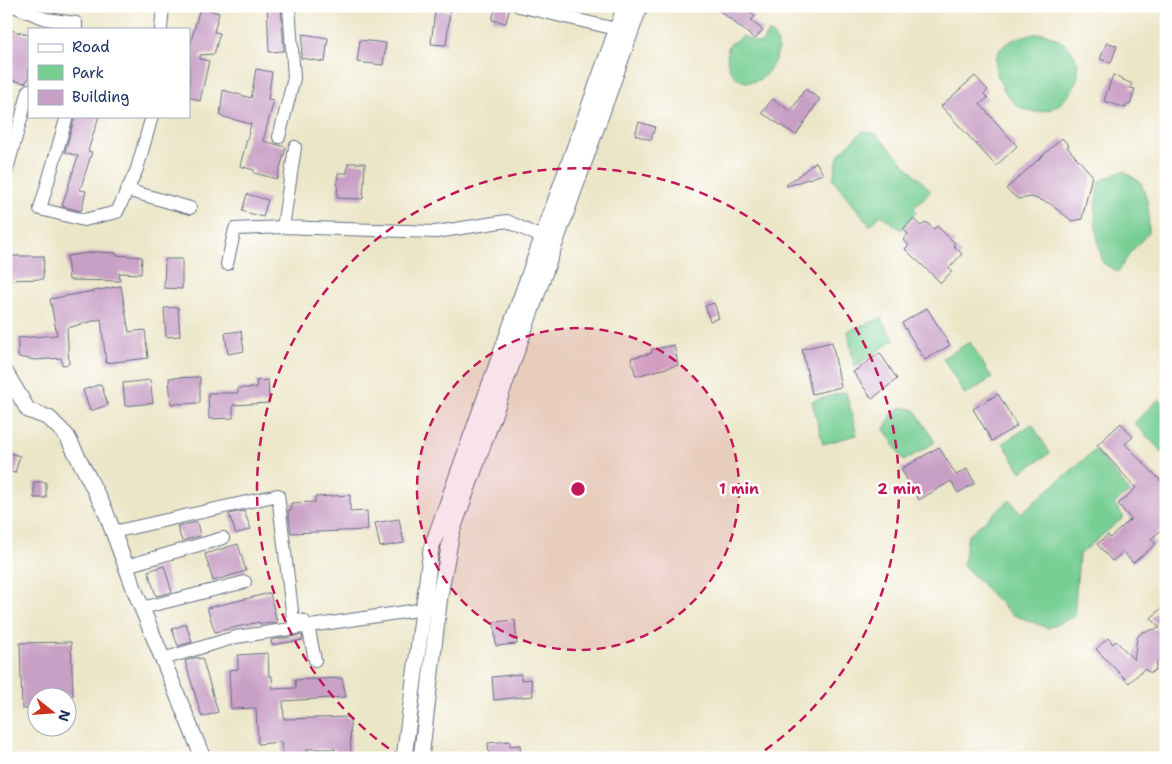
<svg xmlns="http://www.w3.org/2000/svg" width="1172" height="764" font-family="'Shantell Sans',sans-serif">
<rect width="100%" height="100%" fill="#fff"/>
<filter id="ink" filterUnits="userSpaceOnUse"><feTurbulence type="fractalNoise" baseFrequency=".02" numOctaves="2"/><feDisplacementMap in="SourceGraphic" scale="10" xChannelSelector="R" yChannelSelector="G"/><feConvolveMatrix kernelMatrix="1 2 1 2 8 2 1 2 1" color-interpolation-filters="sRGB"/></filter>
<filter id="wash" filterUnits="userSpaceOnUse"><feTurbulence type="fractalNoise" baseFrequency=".0096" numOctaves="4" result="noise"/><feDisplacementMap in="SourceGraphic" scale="20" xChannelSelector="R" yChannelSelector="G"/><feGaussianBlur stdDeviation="1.12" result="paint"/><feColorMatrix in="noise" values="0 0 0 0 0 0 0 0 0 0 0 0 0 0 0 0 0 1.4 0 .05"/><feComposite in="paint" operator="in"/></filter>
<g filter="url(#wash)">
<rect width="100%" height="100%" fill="#ece6c8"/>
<path fill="#78cf94" stroke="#4a7f79" d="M 767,33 L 771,33 C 778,41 780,46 776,57 C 761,100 718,82 729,45 L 743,36 L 757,43 L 762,43 Z
M 1043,33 C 1128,59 1037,160 1001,84 C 984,47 1011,36 1043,33 Z
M 863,131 L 876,134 L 931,191 L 914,208 L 916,212 L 901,230 L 881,215 L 870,226 L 833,179 L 839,154 Z
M 1123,171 L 1141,183 L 1148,203 L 1149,232 L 1130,253 L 1118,272 L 1103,263 C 1095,231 1092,214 1100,181 Z
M 881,318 L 894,340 L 854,367 L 848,331 Z
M 970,342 L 992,378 L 965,395 L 943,358 Z
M 846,392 L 857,435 L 823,444 L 812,401 Z
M 1159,399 L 1166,406 L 1166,456 L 1134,423 Z
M 902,407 L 915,410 L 935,442 L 904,461 L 884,429 L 893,413 Z
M 1032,424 L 1050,453 L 1021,472 L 1003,443 Z
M 1095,450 L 1130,491 L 1114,504 L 1124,517 L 1079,555 L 1074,617 L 1048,628 L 1011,614 L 963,565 L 968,535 L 1010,500 L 1021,513 Z"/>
<g id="blocks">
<path fill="#c89fc5" d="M 267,6 L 281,6 L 284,51 L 269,52 Z
M 496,6 L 510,6 L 506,23 L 492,20 Z
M 714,6 L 744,6 L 755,16 L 751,21 L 763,30 L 755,39 Z
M 200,7 L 219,13 L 214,32 L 220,33 L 214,54 L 200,55 L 200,59 L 209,61 L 200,101 L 189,97 L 189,50 Z
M 435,10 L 450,11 L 446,45 L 431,44 Z
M 6,29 L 29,35 L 29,78 L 25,83 L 6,79 Z
M 303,34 L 328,38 L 325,62 L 301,58 Z
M 360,40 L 386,43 L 383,65 L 357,62 Z
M 1107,42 L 1117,46 L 1111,63 L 1100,59 Z
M 256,69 L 272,72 L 268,99 L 274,100 L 263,141 L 286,147 L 277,179 L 254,173 L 254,170 L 240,166 L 251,124 L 220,116 L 223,90 L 251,98 Z
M 1113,75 L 1132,84 L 1130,88 L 1135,89 L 1130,105 L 1127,104 L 1126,108 L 1104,101 Z
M 975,76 L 988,90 L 984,94 L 988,98 L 980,104 L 1017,146 L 996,166 L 941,106 Z
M 805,89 L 820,99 L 796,135 L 762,113 L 772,99 L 791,111 Z
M 75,116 L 99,116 L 88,151 L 92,152 L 80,190 L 86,191 L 81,211 L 62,206 L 78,156 L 65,152 Z
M 639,122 L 655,127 L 651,140 L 635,135 Z
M 1062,138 L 1069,146 L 1067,147 L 1092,175 L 1082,219 L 1072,221 L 1049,203 L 1031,197 L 1018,199 L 1006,189 Z
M 816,162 L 823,174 L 787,186 L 786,185 Z
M 348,163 L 365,163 L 363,199 L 337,198 L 338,173 L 347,173 Z
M 247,194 L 268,200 L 263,217 L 242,211 Z
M 913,219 L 921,226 L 926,222 L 934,229 L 937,226 L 955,243 L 953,245 L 962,254 L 949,268 L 952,271 L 941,283 L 905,249 L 909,245 L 903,240 L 908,234 L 903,229 Z
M 96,252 L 116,253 L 116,255 L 142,257 L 141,274 L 119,273 L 120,281 L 69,280 L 67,256 Z
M 6,256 L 44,256 L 43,279 L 6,280 Z
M 165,259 L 182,259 L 182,289 L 164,288 Z
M 121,286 L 129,332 L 145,330 L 148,358 L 106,363 L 101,319 L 67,328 L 69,364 L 62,365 L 61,358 L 36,360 L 18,357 L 18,338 L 57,335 L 50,299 Z
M 714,303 L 719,318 L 710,321 L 705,306 Z
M 178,307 L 180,336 L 166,337 L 164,308 Z
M 927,308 L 950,345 L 925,360 L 902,323 Z
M 241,331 L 244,351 L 228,354 L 225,333 Z
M 832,342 L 841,387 L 812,394 L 802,349 Z
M 674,345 L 678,365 L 636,376 L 631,358 L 652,353 L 651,350 Z
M 880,353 L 897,379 L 872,399 L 853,372 Z
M 200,377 L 200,403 L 171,404 L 169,378 Z
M 150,380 L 153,403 L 125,406 L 123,383 Z
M 268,380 L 269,403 L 233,405 L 233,418 L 209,419 L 208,393 L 238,393 L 238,388 L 257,388 L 256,381 Z
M 101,384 L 108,405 L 90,411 L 83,390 Z
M 998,394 L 1017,426 L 992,441 L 973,409 Z
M 1121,423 L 1133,437 L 1125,444 L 1166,486 L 1166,526 L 1151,539 L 1156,544 L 1133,563 L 1123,552 L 1112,561 L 1097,544 L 1108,535 L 1110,538 L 1131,519 L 1118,504 L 1136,488 L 1097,445 Z
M 939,447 L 956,475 L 967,469 L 975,483 L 958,493 L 951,481 L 919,500 L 901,469 Z
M 6,452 L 20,456 L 15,473 L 6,471 Z
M 34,482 L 46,482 L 46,498 L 34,498 Z
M 350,495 L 350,512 L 367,511 L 368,530 L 291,533 L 288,510 L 291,510 L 291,503 L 315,502 L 315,497 Z
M 244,511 L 251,529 L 236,534 L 229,514 Z
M 399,519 L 404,543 L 380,547 L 375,523 Z
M 197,522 L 200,536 L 182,541 L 177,526 Z
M 238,544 L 246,571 L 213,581 L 205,554 Z
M 164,566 L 172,592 L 156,596 L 148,571 Z
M 270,593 L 277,623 L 260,624 L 259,622 L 215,632 L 207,608 Z
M 1166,604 L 1166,654 L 1157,662 L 1155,670 L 1151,673 L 1144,669 L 1129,683 L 1096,649 L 1108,638 L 1113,644 L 1116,641 L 1134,660 L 1137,638 L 1142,632 L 1160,628 L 1151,618 Z
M 515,620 L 517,644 L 496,646 L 494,622 Z
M 186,624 L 192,642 L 178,646 L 172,629 Z
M 302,635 L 303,640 L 272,645 L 271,640 Z
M 71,642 L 73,696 L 38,696 L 38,708 L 22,709 L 20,643 Z
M 268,653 L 269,676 L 272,676 L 273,689 L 296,688 L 295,680 L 342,678 L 346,697 L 283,701 L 284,719 L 350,717 L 351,757 L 335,757 L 335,749 L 307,749 L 308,758 L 283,758 L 281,742 L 258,744 L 256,708 L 231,709 L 229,670 L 238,669 L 238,655 Z
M 198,657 L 198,659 L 202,658 L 218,712 L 202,717 L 185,661 Z
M 521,674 L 521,680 L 531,679 L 533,696 L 494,700 L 492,677 Z
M 510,741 L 510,746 L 520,745 L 521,758 L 489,758 L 488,743 Z"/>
</g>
</g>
<g filter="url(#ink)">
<use href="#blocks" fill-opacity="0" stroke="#646f83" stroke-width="1"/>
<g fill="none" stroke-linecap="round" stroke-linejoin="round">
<g stroke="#646f83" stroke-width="14">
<path id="minor" d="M 13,6 L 46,19 L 76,23 L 76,29
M 519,6 L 616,29
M 161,29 L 163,6
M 67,116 L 40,209 L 84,220 L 117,212 L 137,169 L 152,116
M 279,137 L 294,78 L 289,6
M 6,173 L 29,90
M 127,190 L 190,208
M 283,227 L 295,147
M 227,264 L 235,229 L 283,227 L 436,232 L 507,221 L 541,237
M 113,532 L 278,495 L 293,619 L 304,621 L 308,626 L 315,660
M 126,566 L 223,538
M 142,608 L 245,582
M 163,659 L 236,637 L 431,608"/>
</g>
<g stroke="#646f83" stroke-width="17">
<path id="tertiary" d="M 6,373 L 28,410 L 49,418 L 67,436 L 105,510 L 137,596 L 203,758
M 404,758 L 431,549 L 625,6
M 421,758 L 440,595 L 452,532 L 640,6"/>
</g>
<use href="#minor" stroke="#fff" stroke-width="12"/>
<use href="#tertiary" stroke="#fff" stroke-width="15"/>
</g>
</g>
<circle cx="578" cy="489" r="161" fill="#c2185b" fill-opacity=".12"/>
<g fill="none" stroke="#c2185b" stroke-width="2.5" stroke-dasharray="9 6">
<circle cx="578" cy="489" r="161"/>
<path d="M401 757A321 321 0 1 1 755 757"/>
</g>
<circle cx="578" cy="489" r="8" fill="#c2185b" stroke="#fff" stroke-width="2.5"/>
<g font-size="15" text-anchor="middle" font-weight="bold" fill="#c2185b" stroke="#fff" stroke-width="5" stroke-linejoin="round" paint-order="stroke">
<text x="739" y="494">1 min</text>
<text x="899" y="494">2 min</text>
</g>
<rect width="1172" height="764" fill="none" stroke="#fff" stroke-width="25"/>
<rect x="28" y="28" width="162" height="90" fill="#ffffff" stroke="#a4acbf"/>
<rect x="38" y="44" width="25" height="8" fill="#ffffff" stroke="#a4acbf"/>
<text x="72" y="52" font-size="15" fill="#1b2f5e">Road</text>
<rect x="38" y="65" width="25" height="15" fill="#78cf94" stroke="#a4acbf"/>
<text x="72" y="78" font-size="15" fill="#1b2f5e">Park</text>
<rect x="38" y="90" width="25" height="15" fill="#c89fc5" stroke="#a4acbf"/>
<text x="72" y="102" font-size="15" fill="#1b2f5e">Building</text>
<g transform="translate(52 712) rotate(107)"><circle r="24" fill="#ffffff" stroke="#a4acbf"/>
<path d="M0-4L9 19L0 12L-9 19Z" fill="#c8321e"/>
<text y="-8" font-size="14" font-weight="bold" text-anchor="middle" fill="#1b2f5e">N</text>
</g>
</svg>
